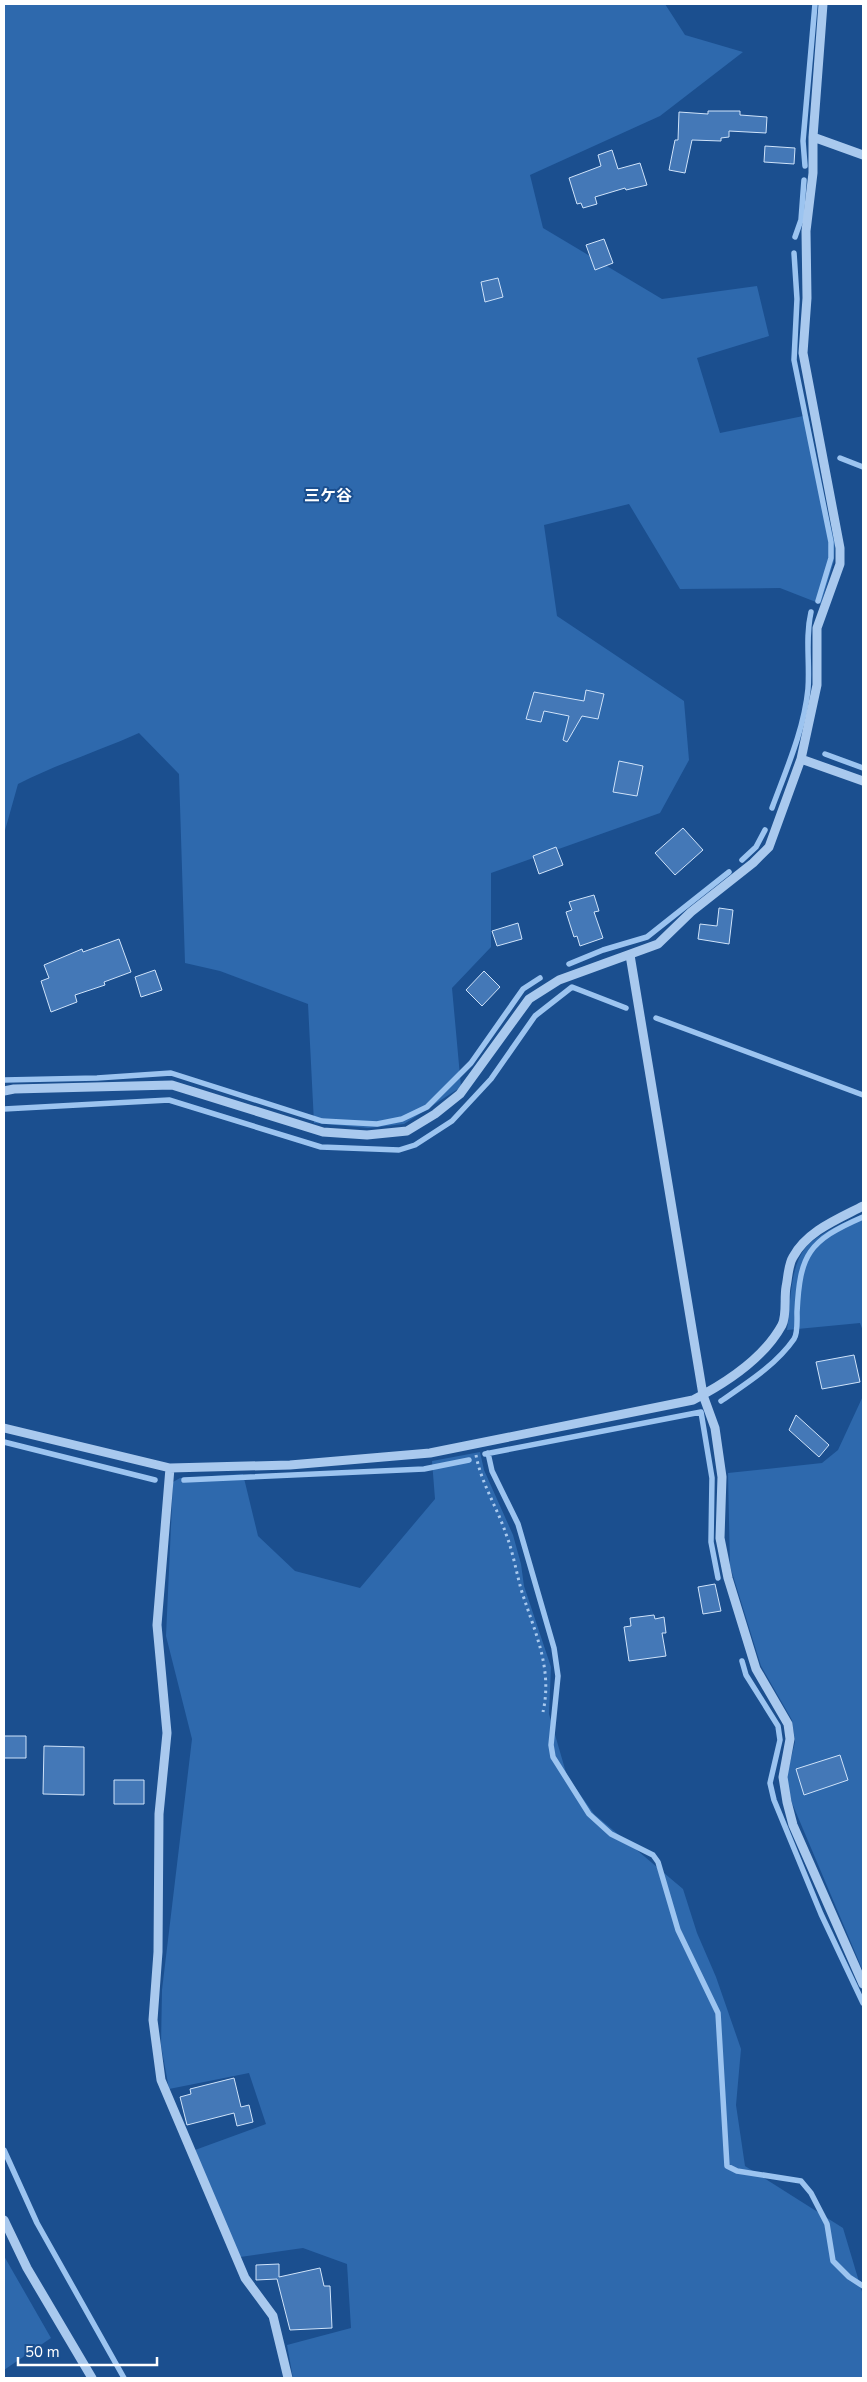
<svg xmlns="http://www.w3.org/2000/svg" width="867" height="2382" font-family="'Nunito Sans','Noto Sans JP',sans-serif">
<rect width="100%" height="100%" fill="#1b4f8f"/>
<path fill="#2e69ad" d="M 4,4 L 665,4 L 685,35 L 743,52 L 660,116 L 530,175 L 543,228 L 662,299 L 757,286 L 769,336 L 697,358 L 720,433 L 808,415 L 822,493 L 835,543 L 834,561 L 821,604 L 780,588 L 680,589 L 629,504 L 544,525 L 557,616 L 684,701 L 689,760 L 660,813 L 491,873 L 491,947 L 452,988 L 461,1087 L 404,1124 L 368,1128 L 314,1123 L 308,1004 L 220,971 L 185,963 L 179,774 L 139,733 C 99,751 57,764 18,784 L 4,834 Z
M 863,1214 L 863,1331 L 860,1323 L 787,1330 C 791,1304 789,1268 806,1247 C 815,1236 850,1219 863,1214 Z
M 863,1396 L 863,1971 L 792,1803 L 786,1779 L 795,1742 L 792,1720 L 761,1666 L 730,1566 L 728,1473 L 822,1463 L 838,1450 Z
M 480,1452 L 484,1470 L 513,1535 L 521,1564 L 524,1586 L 551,1667 L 549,1714 L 567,1776 L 594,1814 L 683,1889 L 697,1933 L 716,1977 L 741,2049 L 736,2105 L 745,2166 L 843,2228 L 863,2295 L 863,2378 L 293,2378 L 287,2345 L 351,2328 L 347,2264 L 303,2248 L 240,2257 L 195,2150 L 266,2124 L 249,2073 L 169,2089 L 161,2045 L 162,1990 L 192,1739 L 166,1636 L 173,1482 L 180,1478 L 243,1474 L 258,1536 L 295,1571 L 360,1588 L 435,1499 L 432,1461 Z
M 4,2256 L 51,2338 L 4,2370 Z"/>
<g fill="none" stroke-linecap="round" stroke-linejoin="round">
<path stroke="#9cc4f0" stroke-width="5.5" d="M 805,166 L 803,141 L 815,4
M 795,237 L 801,220 L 804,180
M 794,253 L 797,299 L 794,360 L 831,542 L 831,558 L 818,601
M 840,458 L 863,467
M 825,754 L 863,768
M 772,808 C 786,770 804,730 808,689 C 810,663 805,638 811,612
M 742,860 L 756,847 L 765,830
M 569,964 L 603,950 L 647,937 L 729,872
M 656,1018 L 863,1095
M 4,1080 L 97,1078 L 171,1073 L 322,1121 L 377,1124 L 402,1119 L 427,1107 L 471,1063 L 523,989 L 540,978
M 4,1109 L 169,1100 L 321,1147 L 399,1150 L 415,1145 L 452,1121 L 491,1079 L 535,1016 L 572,987 L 626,1008
M 721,1401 C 747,1383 776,1365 794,1339 C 798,1333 797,1320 797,1312 C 800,1254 808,1241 863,1217
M 4,1442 L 155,1480
M 488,1453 L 492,1471 L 518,1524 L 554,1648 L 558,1676 L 551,1745 L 553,1757 L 589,1814 L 611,1834 L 653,1855 L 658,1862 L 678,1930 L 718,2013 L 727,2166 L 737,2171 L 801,2181 L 811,2193 L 827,2224 L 833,2261 L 849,2277 L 863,2286
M 485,1454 L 701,1412 L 712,1478 L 711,1542 L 718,1578
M 184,1480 L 424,1469 L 469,1460
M 742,1661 L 746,1675 L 778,1726 L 780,1740 L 770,1783 L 774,1800 L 821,1914 L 863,2003
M 4,2150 L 37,2223 L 124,2378"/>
</g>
<path fill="#4478b7" stroke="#cfe3fa" d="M 708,111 L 740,111 L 740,115 L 767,117 L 766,133 L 729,131 L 729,137 L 721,138 L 721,141 L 692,140 L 685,173 L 669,170 L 675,140 L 678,140 L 679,112 L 708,114 Z
M 765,146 L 795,148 L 794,164 L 764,162 Z
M 612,150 L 618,169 L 640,163 L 647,185 L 626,190 L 625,188 L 595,197 L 597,204 L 583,208 L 581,203 L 577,204 L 569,178 L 601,166 L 598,155 Z
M 604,239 L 613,263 L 595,270 L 586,245 Z
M 498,278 L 503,297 L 485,302 L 481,282 Z
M 586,690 L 604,694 L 598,719 L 582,716 L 567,742 L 563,740 L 569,716 L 544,711 L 541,722 L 526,719 L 534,692 L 584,701 Z
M 619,761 L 643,766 L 637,796 L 613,792 Z
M 683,828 L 703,850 L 675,875 L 655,853 Z
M 556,847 L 563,865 L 539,874 L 533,856 Z
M 594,895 L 599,911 L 594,912 L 603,938 L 580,946 L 577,936 L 574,937 L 566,912 L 572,910 L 569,902 Z
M 719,908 L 733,910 L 729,944 L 698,939 L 700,924 L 717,926 Z
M 518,923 L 522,939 L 497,946 L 492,931 Z
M 119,939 L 131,972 L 104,982 L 105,985 L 75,995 L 77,1002 L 51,1012 L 41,981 L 49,978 L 44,965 L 82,949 L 83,952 Z
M 155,970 L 162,990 L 141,997 L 135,977 Z
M 484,971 L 500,987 L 482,1006 L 466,990 Z
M 854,1355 L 860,1382 L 822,1389 L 816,1362 Z
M 796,1415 L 829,1445 L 819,1457 L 789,1430 Z
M 715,1584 L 721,1611 L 703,1614 L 698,1587 Z
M 654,1615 L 655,1619 L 664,1617 L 666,1633 L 662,1633 L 666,1656 L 629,1661 L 624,1627 L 631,1626 L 630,1618 Z
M 4,1736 L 26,1736 L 26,1758 L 4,1758 Z
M 44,1746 L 84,1747 L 84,1795 L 43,1794 Z
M 840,1755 L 848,1780 L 804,1795 L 796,1769 Z
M 114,1780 L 144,1780 L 144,1804 L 114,1804 Z
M 234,2078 L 241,2107 L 249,2105 L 253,2122 L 237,2126 L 234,2113 L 187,2125 L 180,2097 L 191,2094 L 190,2089 Z
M 279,2264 L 279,2277 L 320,2268 L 324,2286 L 330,2286 L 332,2328 L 290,2330 L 277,2279 L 256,2280 L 256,2265 Z"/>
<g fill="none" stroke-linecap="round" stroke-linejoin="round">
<path stroke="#a9c9ee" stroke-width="3" stroke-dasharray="2.5 4" stroke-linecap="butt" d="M 476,1455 C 481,1483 497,1507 506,1534 C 513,1552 516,1571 521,1589 C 534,1631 553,1667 543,1712"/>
<path stroke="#a9c9ee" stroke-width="9" d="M 813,137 L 863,155
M 801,759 L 863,781
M 630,955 L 703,1395 L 715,1428 L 722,1477 L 720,1538 L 728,1578 L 756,1669 L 788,1724 L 790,1739 L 783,1777 L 787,1802 L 793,1825 L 863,1984
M 4,1091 L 14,1089 L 172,1085 L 323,1132 L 367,1135 L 407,1131 L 435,1114 L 460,1094 L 529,999 L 559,980 L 658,944 L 691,912 L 753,863 L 769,847 L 801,759 L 817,685 L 817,628 L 840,564 L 840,548 L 803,353 L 807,298 L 806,231 L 813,173 L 813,137 L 823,4
M 4,1428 L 170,1468 L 290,1465 L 430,1453 L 693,1400 C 726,1383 764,1358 782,1325 C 787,1315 784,1298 786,1287 C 788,1278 788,1265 793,1257 C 807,1231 838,1219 863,1206
M 170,1468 L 157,1625 L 167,1733 L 159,1814 L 158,1952 L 153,2020 L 161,2080 L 245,2278 L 273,2316 L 288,2378
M 4,2220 L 27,2268 L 92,2378"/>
</g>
<g text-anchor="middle" stroke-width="4" stroke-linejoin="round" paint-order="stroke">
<g font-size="16" font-weight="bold" fill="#fff" stroke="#1b4f8f">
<text x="328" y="501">三ケ谷</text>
</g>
</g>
<rect width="867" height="2382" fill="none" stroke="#ffffff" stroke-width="10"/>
<path d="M18 2357v8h139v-8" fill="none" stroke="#ffffff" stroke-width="2.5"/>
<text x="25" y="2357" font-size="15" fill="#ffffff" stroke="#1b4f8f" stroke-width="4" paint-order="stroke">50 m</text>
</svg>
